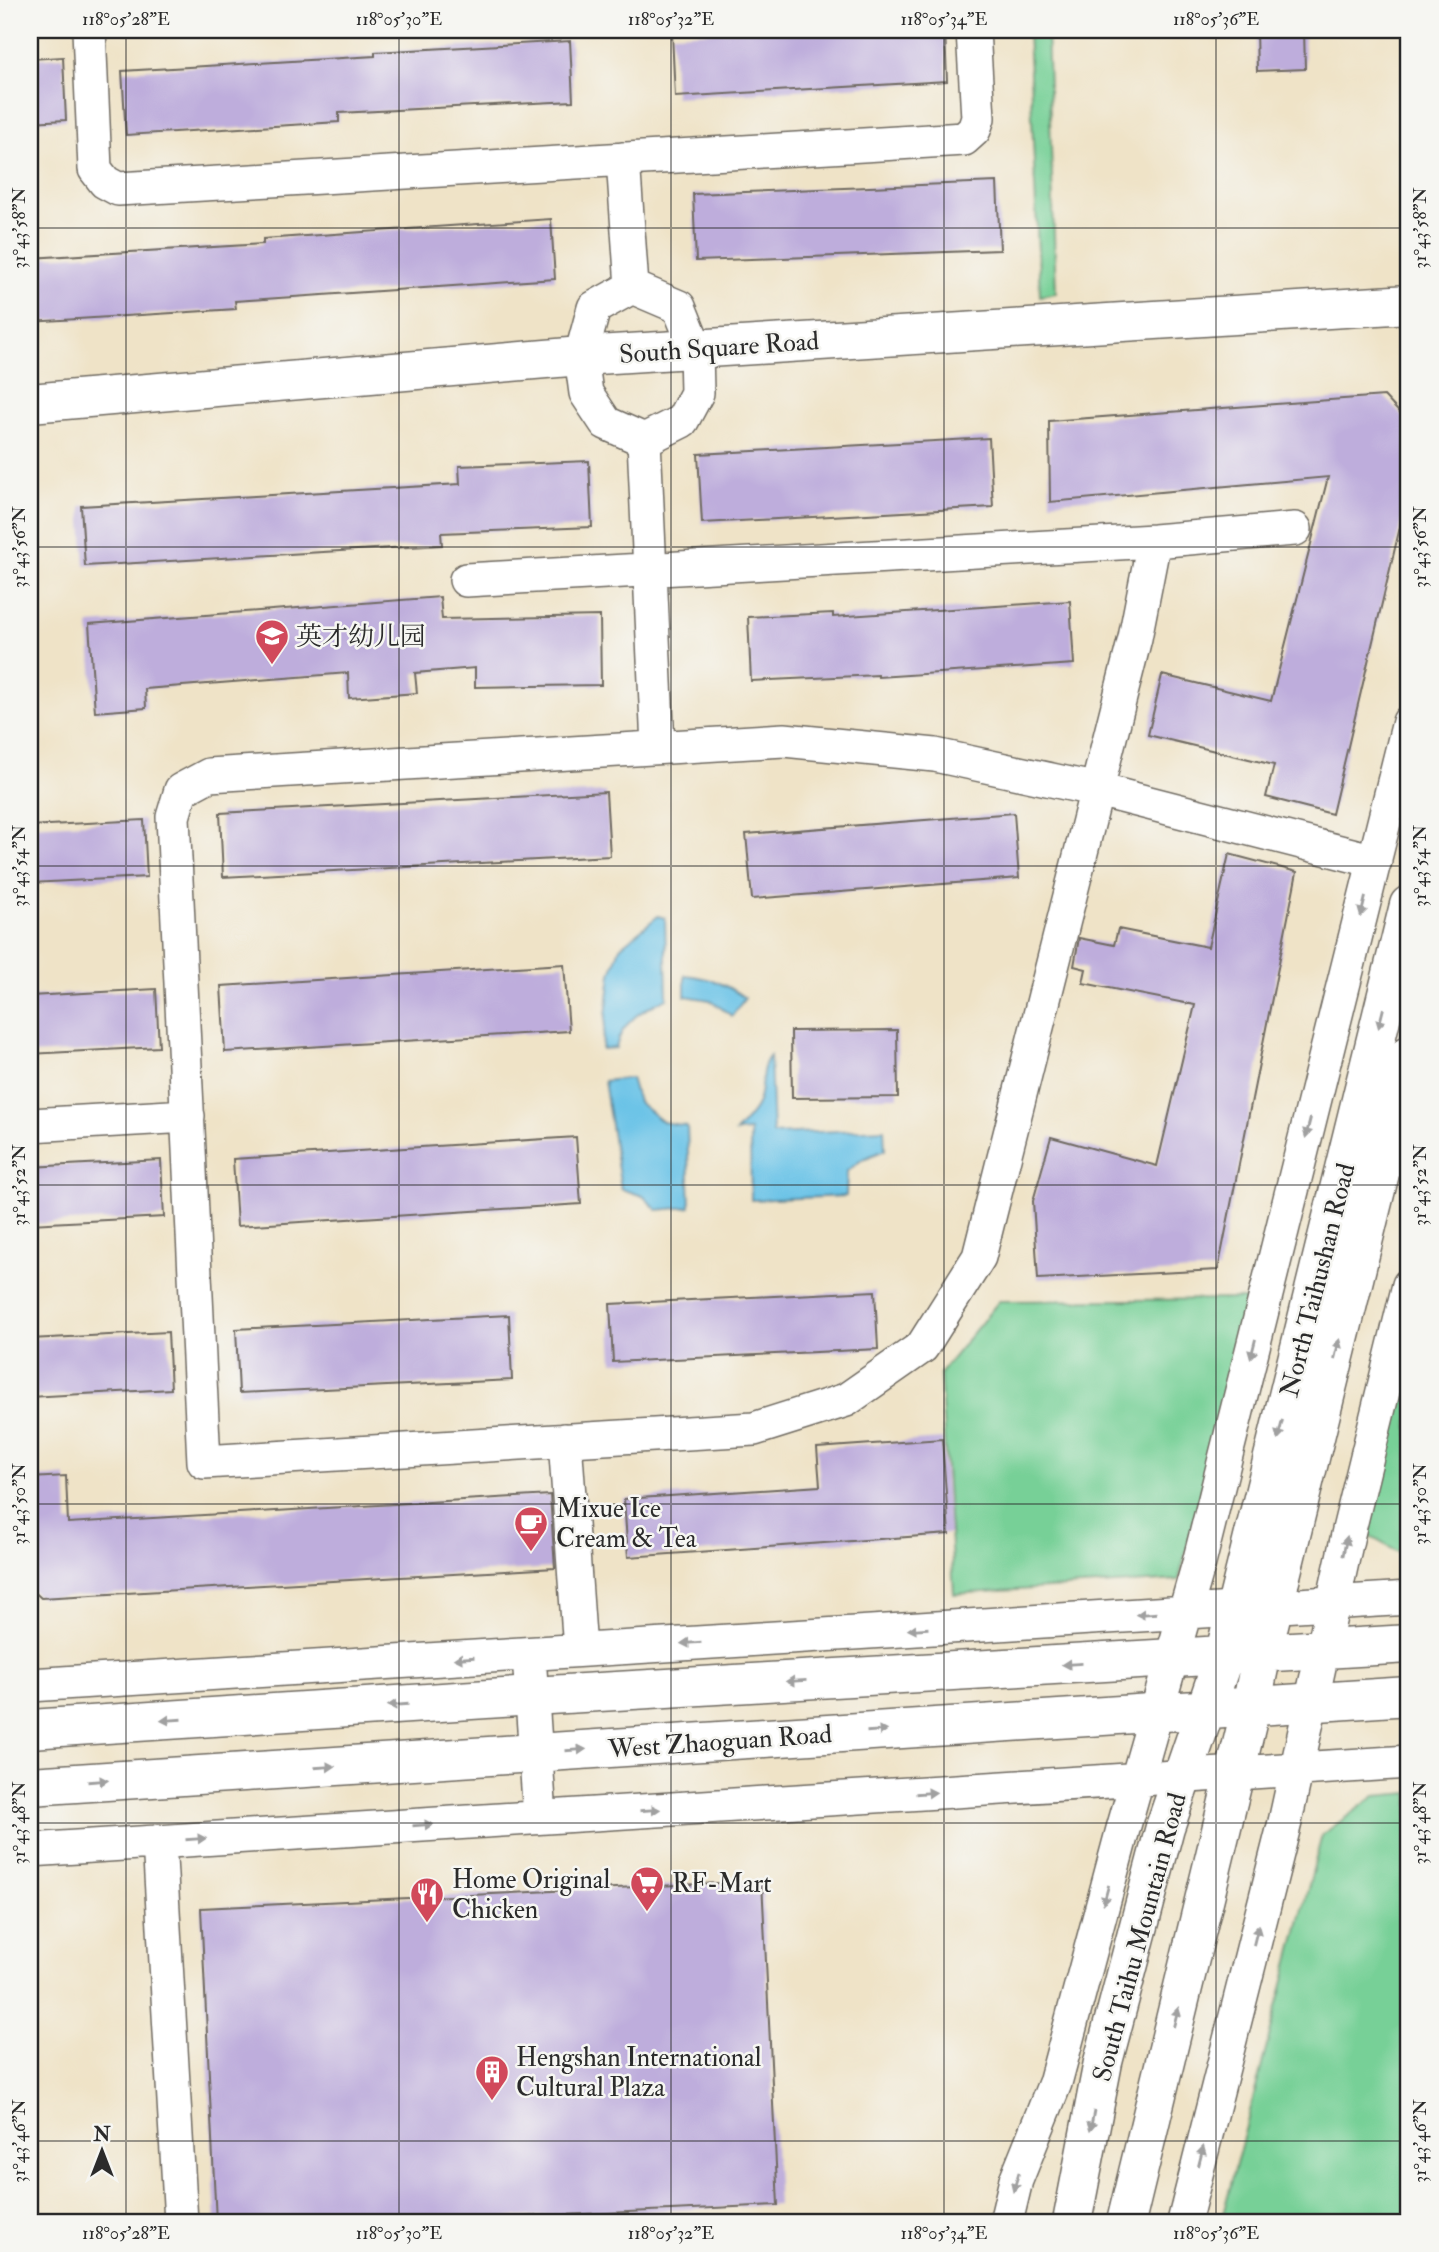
<svg xmlns="http://www.w3.org/2000/svg" width="1439" height="2252" font-family="'IM FELL Double Pica','Noto Serif SC',serif">
<rect width="100%" height="100%" fill="#f6f6f2"/>
<filter id="ink" filterUnits="userSpaceOnUse"><feTurbulence type="fractalNoise" baseFrequency=".0143" numOctaves="2"/><feDisplacementMap in="SourceGraphic" scale="14" xChannelSelector="R" yChannelSelector="G"/><feConvolveMatrix kernelMatrix="1 2 1 2 8 2 1 2 1" color-interpolation-filters="sRGB"/></filter>
<filter id="wash" filterUnits="userSpaceOnUse"><feTurbulence type="fractalNoise" baseFrequency=".00686" numOctaves="4" result="noise"/><feDisplacementMap in="SourceGraphic" scale="28" xChannelSelector="R" yChannelSelector="G"/><feGaussianBlur stdDeviation="1.57" result="paint"/><feColorMatrix in="noise" values="0 0 0 0 0 0 0 0 0 0 0 0 0 0 0 0 0 1.4 0 .05"/><feComposite in="paint" operator="in"/></filter>
<g filter="url(#wash)">
<rect width="100%" height="100%" fill="#efe3c7"/>
<path fill="#77d097" stroke="#517e61" stroke-width="2" d="M 1028,30 L 1047,30 L 1056,293 L 1040,296 Z
M 1249,1299 L 1179,1580 L 954,1594 L 940,1373 L 999,1301 Z
M 1409,1309 L 1409,1558 L 1355,1528 Z
M 1409,1793 L 1409,2222 L 1221,2222 L 1322,1835 L 1375,1796 Z"/>
<path fill="#6ac3e7" stroke="#4a7789" stroke-width="2" d="M 658,916 L 665,918 L 667,998 C 644,1009 621,1021 616,1048 L 602,1049 L 611,974 L 620,947 Z
M 685,975 C 711,978 724,983 745,998 L 732,1016 L 710,1000 L 685,996 Z
M 770,1056 L 773,1134 L 884,1129 L 885,1150 L 863,1159 L 847,1171 L 846,1196 L 751,1200 L 750,1131 L 736,1132 C 743,1123 753,1114 757,1105 C 764,1089 759,1068 770,1056 Z
M 631,1078 L 638,1102 L 663,1122 L 687,1126 L 690,1207 L 657,1210 L 643,1196 L 621,1189 L 604,1081 Z"/>
<g id="blocks">
<path fill="#beaddc" d="M 753,30 L 945,30 L 947,81 L 675,97 L 672,34 Z
M 1256,30 L 1304,30 L 1305,69 L 1257,71 Z
M 570,41 L 573,101 L 339,113 L 339,122 L 126,135 L 122,71 L 375,56 L 375,52 Z
M 63,57 L 66,120 L 30,122 L 30,59 Z
M 997,182 L 1000,250 L 696,261 L 693,194 Z
M 551,219 L 555,279 L 235,301 L 236,309 L 30,322 L 30,258 L 263,244 L 263,239 Z
M 1384,396 L 1409,423 L 1409,489 L 1332,814 L 1266,797 L 1274,765 L 1148,735 L 1162,675 L 1271,701 L 1328,477 L 1050,502 L 1049,421 Z
M 989,438 L 993,507 L 702,523 L 698,454 Z
M 589,461 L 592,527 L 441,533 L 442,545 L 85,566 L 81,506 L 460,484 L 459,466 Z
M 440,597 L 442,619 L 600,616 L 601,685 L 475,687 L 475,668 L 415,673 L 417,693 L 349,698 L 348,673 L 145,689 L 146,708 L 95,712 L 89,624 Z
M 1070,601 L 1074,664 L 878,677 L 878,675 L 751,681 L 748,617 L 833,613 L 833,617 Z
M 606,792 L 610,856 L 223,877 L 220,813 Z
M 1014,813 L 1019,878 L 752,899 L 746,834 Z
M 144,820 L 147,877 L 30,883 L 30,826 Z
M 1229,854 L 1297,872 L 1218,1270 L 1038,1279 L 1033,1201 L 1051,1137 L 1157,1166 L 1195,1005 L 1083,983 L 1086,969 L 1074,966 L 1079,938 L 1114,945 L 1118,929 L 1208,947 Z
M 564,964 L 569,1031 L 225,1052 L 221,986 Z
M 156,989 L 159,1047 L 30,1054 L 30,996 Z
M 897,1030 L 898,1097 L 792,1098 L 791,1031 Z
M 576,1137 L 581,1204 L 237,1226 L 233,1159 Z
M 161,1160 L 164,1217 L 30,1224 L 30,1167 Z
M 875,1291 L 878,1349 L 613,1362 L 610,1304 Z
M 509,1315 L 512,1380 L 239,1393 L 236,1329 Z
M 168,1332 L 171,1389 L 30,1397 L 30,1339 Z
M 942,1439 L 949,1534 L 628,1557 L 624,1499 L 820,1486 L 817,1448 Z
M 66,1476 L 68,1523 L 550,1495 L 555,1568 L 41,1598 L 30,1588 L 30,1478 Z
M 762,1881 L 778,2205 L 414,2222 L 216,2222 L 201,1908 Z"/>
</g>
</g>
<g filter="url(#ink)">
<use href="#blocks" fill-opacity="0" stroke="#706b62" stroke-width="2"/>
<g fill="none" stroke-linecap="round" stroke-linejoin="round">
<g stroke="#706b62" stroke-width="36">
<path id="minor" d="M 89,30 L 95,169 L 105,182 L 118,189 L 964,139 L 974,130 L 978,118 L 973,30
M 623,159 L 632,287
M 632,287 L 679,307 L 696,349 L 697,393 L 682,421 L 644,440 L 606,423 L 586,393 L 581,356 L 594,308 Z
M 644,440 L 658,747
M 1154,541 L 1135,638 L 979,1257 L 922,1347 L 846,1400 L 754,1429 L 204,1462 L 173,817 L 181,790 L 209,775 L 784,740 L 935,755 L 1098,790 L 1375,861
M 466,580 L 1154,541 L 1295,529
M 30,1125 L 188,1116
M 565,1440 L 580,1650
M 530,1670 L 540,1817
M 30,1685 L 1409,1598
M 159,1841 L 181,2222
M 30,1850 L 1409,1762
M 1006,2222 L 1016,2180 L 1055,2083 L 1123,1829 L 1199,1563 L 1409,722
M 1184,2222 L 1285,1822 L 1349,1530 L 1409,1285"/>
</g>
<g stroke="#706b62" stroke-width="41">
<path id="tertiary" d="M 30,403 L 581,356 L 1409,304"/>
</g>
<g stroke="#706b62" stroke-width="41">
<path id="primary" d="M 30,1729 L 532,1696 L 1409,1644
M 30,1786 L 1409,1696
M 1072,2222 L 1103,2062 L 1165,1827 L 1224,1656 L 1409,905
M 1126,2222 L 1251,1707 L 1262,1653 L 1409,1055"/>
</g>
<use href="#minor" stroke="#fff" stroke-width="33"/>
<use href="#tertiary" stroke="#fff" stroke-width="38"/>
<use href="#primary" stroke="#fff" stroke-width="38"/>
</g>
<defs><path id="oneway-solid" d="M-6-.8H1V-3.2L6.5 0L1 3.2V.8H-6Z" transform="scale(1.75)"/></defs>
<g fill="#a0a0a0">
<use href="#oneway-solid" transform="translate(1363 907) rotate(104)"/>
<use href="#oneway-solid" transform="translate(1381 1018) rotate(104)"/>
<use href="#oneway-solid" transform="translate(1308 1128) rotate(104)"/>
<use href="#oneway-solid" transform="translate(1253 1349) rotate(104)"/>
<use href="#oneway-solid" transform="translate(1337 1349) rotate(-76)"/>
<use href="#oneway-solid" transform="translate(1280 1430) rotate(104)"/>
<use href="#oneway-solid" transform="translate(1345 1546) rotate(-78)"/>
<use href="#oneway-solid" transform="translate(1146 1614) rotate(176)"/>
<use href="#oneway-solid" transform="translate(918 1629) rotate(176)"/>
<use href="#oneway-solid" transform="translate(691 1643) rotate(176)"/>
<use href="#oneway-solid" transform="translate(464 1658) rotate(176)"/>
<use href="#oneway-solid" transform="translate(1072 1664) rotate(177)"/>
<use href="#oneway-solid" transform="translate(796 1681) rotate(177)"/>
<use href="#oneway-solid" transform="translate(398 1705) rotate(176)"/>
<use href="#oneway-solid" transform="translate(171 1720) rotate(176)"/>
<use href="#oneway-solid" transform="translate(877 1731) rotate(-4)"/>
<use href="#oneway-solid" transform="translate(576 1750) rotate(-4)"/>
<use href="#oneway-solid" transform="translate(325 1767) rotate(-4)"/>
<use href="#oneway-solid" transform="translate(98 1781) rotate(-4)"/>
<use href="#oneway-solid" transform="translate(926 1793) rotate(-4)"/>
<use href="#oneway-solid" transform="translate(650 1810) rotate(-4)"/>
<use href="#oneway-solid" transform="translate(423 1825) rotate(-4)"/>
<use href="#oneway-solid" transform="translate(196 1839) rotate(-4)"/>
<use href="#oneway-solid" transform="translate(1106 1895) rotate(105)"/>
<use href="#oneway-solid" transform="translate(1256 1935) rotate(-76)"/>
<use href="#oneway-solid" transform="translate(1176 2017) rotate(-76)"/>
<use href="#oneway-solid" transform="translate(1092 2121) rotate(101)"/>
<use href="#oneway-solid" transform="translate(1201 2156) rotate(-76)"/>
<use href="#oneway-solid" transform="translate(1016 2182) rotate(107)"/>
</g>
</g>
<path fill="none" stroke="#2b2b2b" stroke-width="2" stroke-opacity="0.45" d="M 126,30 L 126,2222M 399,30 L 399,2222M 671,30 L 671,2222M 944,30 L 944,2222M 1216,30 L 1216,2222M 30,228 L 1409,228M 30,547 L 1409,547M 30,866 L 1409,866M 30,1185 L 1409,1185M 30,1504 L 1409,1504M 30,1823 L 1409,1823M 30,2141 L 1409,2141"/>
<defs>
<g id="school-pin" transform="scale(1.75)"><path d="M0 17L-7.5 6A9.5 9.5 0 1 1 7.5 6Z" fill="#d1495b" stroke="#f6f6f2"/><path d="M0-5L7-2L0 1L-7-2ZM-4 1L0 2.5L4 1V4Q0 6-4 4Z" fill="#fff"/></g>
<g id="cafe-pin" transform="scale(1.75)"><path d="M0 17L-7.5 6A9.5 9.5 0 1 1 7.5 6Z" fill="#d1495b" stroke="#f6f6f2"/><path d="M-5.5-4.5H6V0H3Q3 3.5 0 3.5H-2.5Q-5.5 3.5-5.5 0ZM3-3.2v2h1.7v-2ZM-6 4.5H4V6H-6Z" fill="#fff"/></g>
<g id="supermarket-pin" transform="scale(1.75)"><path d="M0 17L-7.5 6A9.5 9.5 0 1 1 7.5 6Z" fill="#d1495b" stroke="#f6f6f2"/><path d="M-6-5.5h2.5l.6 2H6L4.5 2H-2.5L-4.4-4H-6ZM-1.5 3.2a1.3 1.3 0 1 0 .1 0ZM3 3.2a1.3 1.3 0 1 0 .1 0Z" fill="#fff"/></g>
<g id="restaurant-pin" transform="scale(1.75)"><path d="M0 17L-7.5 6A9.5 9.5 0 1 1 7.5 6Z" fill="#d1495b" stroke="#f6f6f2"/><path d="M-5-6h1v4h1v-4h1v4h1v-4h1v5L-1.5 .5V6h-2V.5L-5-1ZM5-6V6H3V1.5H1.5Q1.5-4 5-6Z" fill="#fff"/></g>
<g id="building-pin" transform="scale(1.75)"><path d="M0 17L-7.5 6A9.5 9.5 0 1 1 7.5 6Z" fill="#d1495b" stroke="#f6f6f2"/><path d="M-4-6H4V6H1V3H-1V6H-4ZM-2.5-4.3h1.7v1.8h-1.7ZM.8-4.3h1.7v1.8H.8ZM-2.5-1h1.7V.8h-1.7ZM.8-1h1.7V.8H.8Z" fill="#fff"/></g>
</defs>
<g fill-rule="evenodd">
<use href="#school-pin" x="272" y="636"/>
<use href="#cafe-pin" x="531" y="1523"/>
<use href="#supermarket-pin" x="647" y="1883"/>
<use href="#restaurant-pin" x="427" y="1894"/>
<use href="#building-pin" x="492" y="2072"/>
</g>
<g text-anchor="middle" stroke-width="5" stroke-linejoin="round" paint-order="stroke">
<g font-size="26" fill="#2b2b2b" stroke="#f6f6f2">
<text transform="translate(719 347) rotate(-4)" y="9">South Square Road</text>
<text transform="translate(1317 1280) rotate(-76)" y="9">North Taihushan Road</text>
<text transform="translate(720 1741) rotate(-4)" y="9">West Zhaoguan Road</text>
<text transform="translate(1139 1937) rotate(-75)" y="9">South Taihu Mountain Road</text>
</g>
<g font-size="26" fill="#2b2b2b" stroke="#f6f6f2" text-anchor="start">
<text x="296" y="645">英才幼儿园</text>
<text x="556" y="1517">Mixue Ice<tspan x="556" dy="30">Cream &amp; Tea</tspan></text>
<text x="452" y="1888">Home Original<tspan x="452" dy="30">Chicken</tspan></text>
<text x="672" y="1892">RF-Mart</text>
<text x="516" y="2066">Hengshan International<tspan x="516" dy="30">Cultural Plaza</tspan></text>
</g>
</g>
<rect width="1439" height="2252" fill="none" stroke="#f6f6f2" stroke-width="77"/>
<g transform="translate(102 2151)" stroke="#f6f6f2" stroke-width="5" paint-order="stroke">
<path d="M0-5L12 26L0 18L-12 26Z" fill="#2b2b2b"/>
<text y="-10" font-size="19" font-weight="bold" text-anchor="middle" fill="#2b2b2b">N</text>
</g>
<rect x="38" y="38" width="1362" height="2176" fill="none" stroke="#2b2b2b" stroke-width="2.5"/>
<g font-size="18" text-anchor="middle" fill="#2b2b2b">
<text x="126" y="25">118°05'28"E</text>
<text x="399" y="25">118°05'30"E</text>
<text x="671" y="25">118°05'32"E</text>
<text x="944" y="25">118°05'34"E</text>
<text x="1216" y="25">118°05'36"E</text>
<text transform="translate(19 228) rotate(-90)" y="6">31°43'58"N</text>
<text transform="translate(1420 228) rotate(-90)" y="6">31°43'58"N</text>
<text transform="translate(19 547) rotate(-90)" y="6">31°43'56"N</text>
<text transform="translate(1420 547) rotate(-90)" y="6">31°43'56"N</text>
<text transform="translate(19 866) rotate(-90)" y="6">31°43'54"N</text>
<text transform="translate(1420 866) rotate(-90)" y="6">31°43'54"N</text>
<text transform="translate(19 1185) rotate(-90)" y="6">31°43'52"N</text>
<text transform="translate(1420 1185) rotate(-90)" y="6">31°43'52"N</text>
<text transform="translate(19 1504) rotate(-90)" y="6">31°43'50"N</text>
<text transform="translate(1420 1504) rotate(-90)" y="6">31°43'50"N</text>
<text transform="translate(19 1823) rotate(-90)" y="6">31°43'48"N</text>
<text transform="translate(1420 1823) rotate(-90)" y="6">31°43'48"N</text>
<text transform="translate(19 2141) rotate(-90)" y="6">31°43'46"N</text>
<text transform="translate(1420 2141) rotate(-90)" y="6">31°43'46"N</text>
<text x="126" y="2239">118°05'28"E</text>
<text x="399" y="2239">118°05'30"E</text>
<text x="671" y="2239">118°05'32"E</text>
<text x="944" y="2239">118°05'34"E</text>
<text x="1216" y="2239">118°05'36"E</text>
</g>
</svg>
